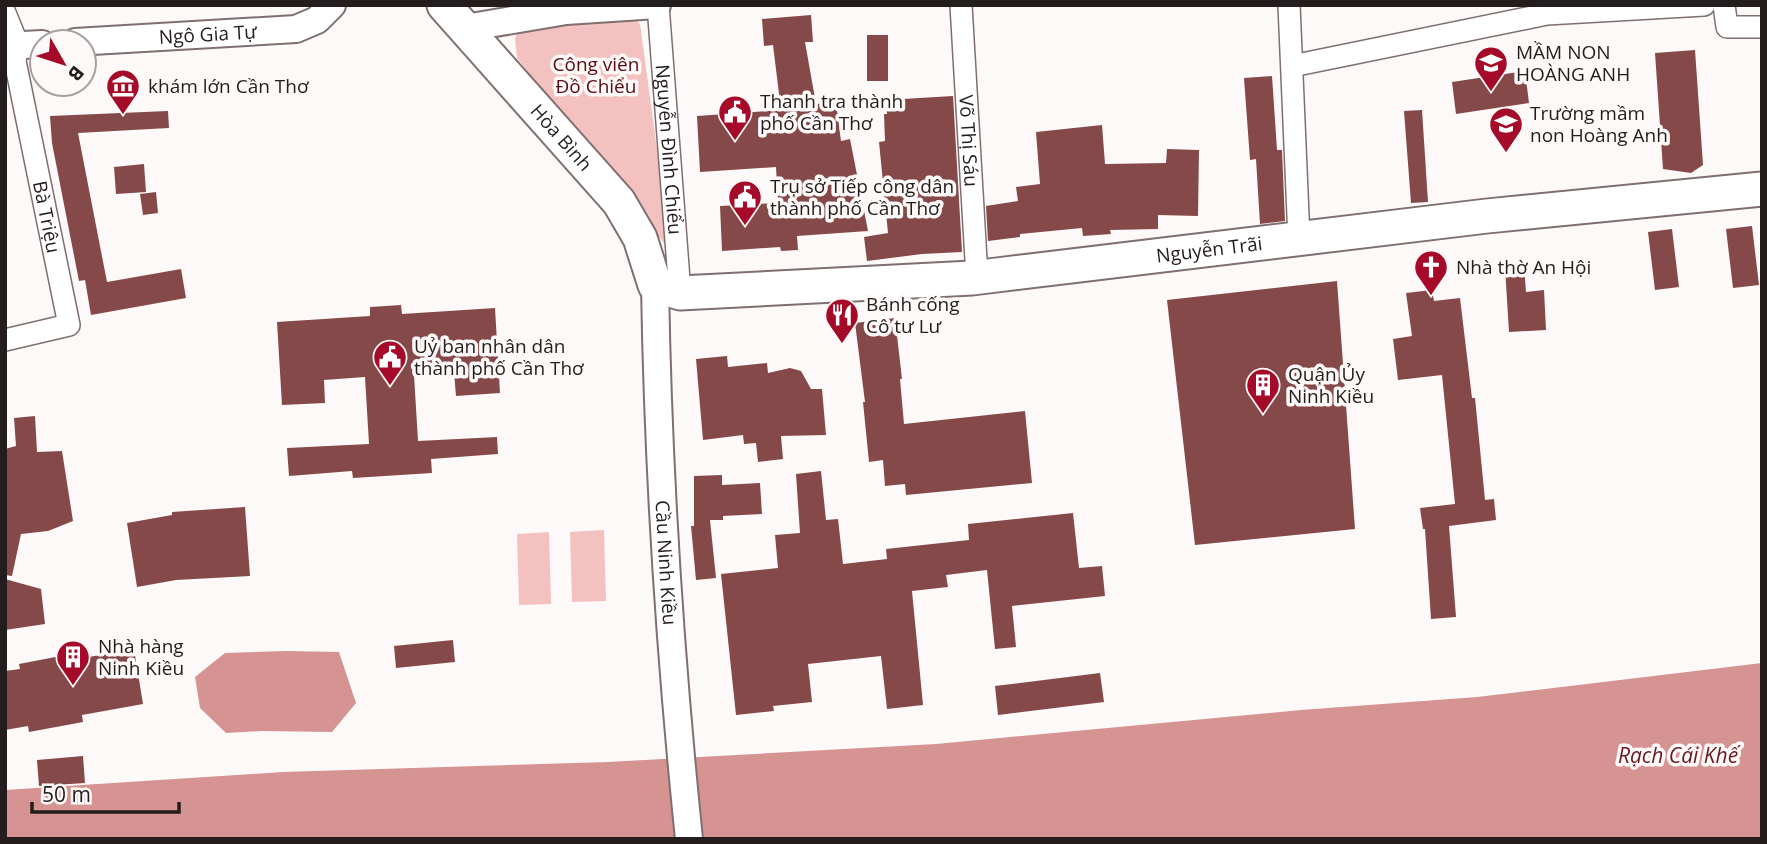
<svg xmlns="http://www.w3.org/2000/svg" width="1767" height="844" font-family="'Open Sans',sans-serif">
<rect width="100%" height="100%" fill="#fdf9f9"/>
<path fill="#f3c2c0" d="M 633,17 L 640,24 L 671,252 L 517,58 L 515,39 L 519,27 Z
M 604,530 L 606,601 L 572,602 L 570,532 Z
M 549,532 L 551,604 L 519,605 L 517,534 Z"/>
<path fill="#d59392" d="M 286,651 L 339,652 L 356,703 L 332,732 L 262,731 L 226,733 L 200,708 L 195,677 L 225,653 Z
M 1762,663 L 1762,839 L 5,839 L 5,790 L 283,772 L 608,762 L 936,744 L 1301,710 L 1477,697 Z"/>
<path fill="#854949" d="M 811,15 L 813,42 L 805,42 L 816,104 L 836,102 L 841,141 L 850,139 L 868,231 L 797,236 L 798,250 L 781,251 L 780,247 L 722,251 L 720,206 L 778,203 L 776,167 L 700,172 L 697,116 L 781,110 L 773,45 L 764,46 L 762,19 Z
M 867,35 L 888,35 L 888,81 L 867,81 Z
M 1695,50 L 1703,165 L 1691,173 L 1663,169 L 1655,53 Z
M 1525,71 L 1529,103 L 1456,114 L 1452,82 Z
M 1272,76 L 1277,150 L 1282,150 L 1285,221 L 1260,224 L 1256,159 L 1250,160 L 1244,78 Z
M 953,96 L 962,252 L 922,254 L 867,261 L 864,237 L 888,233 L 879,142 L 885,141 L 884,114 L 887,114 L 886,100 Z
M 1422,110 L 1428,202 L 1411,203 L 1404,111 Z
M 168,111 L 169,128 L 78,133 L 107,282 L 181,269 L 186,298 L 91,315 L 85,280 L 79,281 L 52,143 L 50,116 Z
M 1102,125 L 1105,164 L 1166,163 L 1167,149 L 1199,150 L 1198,216 L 1158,215 L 1158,229 L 1110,230 L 1111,234 L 1083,236 L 1082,228 L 1020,234 L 1020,237 L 988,241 L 986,206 L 1018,201 L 1016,187 L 1040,184 L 1036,132 Z
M 144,164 L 146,192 L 116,194 L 114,167 Z
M 156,192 L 158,213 L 143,215 L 140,194 Z
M 1752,226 L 1759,285 L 1733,288 L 1726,229 Z
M 1672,229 L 1679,287 L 1655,290 L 1648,232 Z
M 1524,266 L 1526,292 L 1544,290 L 1546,330 L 1509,332 L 1505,267 Z
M 1337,281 L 1355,529 L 1195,545 L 1167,300 Z
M 1432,290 L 1434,301 L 1460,298 L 1472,398 L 1475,398 L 1485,500 L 1494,499 L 1496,520 L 1449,526 L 1456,617 L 1431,619 L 1425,529 L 1423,529 L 1420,508 L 1455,504 L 1442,375 L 1398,380 L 1393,339 L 1412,336 L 1406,293 Z
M 401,305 L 402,314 L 495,308 L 500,393 L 456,396 L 454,372 L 414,375 L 418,441 L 497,437 L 498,454 L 431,459 L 432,473 L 353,478 L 352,471 L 289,476 L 287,448 L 369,444 L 365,377 L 324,380 L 325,403 L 282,405 L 277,322 L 370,316 L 370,307 Z
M 895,318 L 902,379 L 900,379 L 904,424 L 1025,411 L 1032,483 L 906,495 L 905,484 L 885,486 L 883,460 L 869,462 L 863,402 L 865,402 L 855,323 Z
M 727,356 L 728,367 L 767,363 L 768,373 L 790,368 L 801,371 L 811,389 L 822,389 L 826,435 L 781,436 L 783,459 L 758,462 L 756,443 L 744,444 L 743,435 L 703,440 L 696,359 Z
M 35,416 L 37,452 L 62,451 L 73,521 L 48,531 L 21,534 L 12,576 L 5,575 L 5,449 L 16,446 L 14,418 Z
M 821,471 L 826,520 L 838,519 L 843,564 L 887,559 L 886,549 L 969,540 L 968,524 L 1073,513 L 1079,568 L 1102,566 L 1105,596 L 1012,606 L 1016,647 L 995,649 L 987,570 L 946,575 L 948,587 L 912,591 L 923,705 L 887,709 L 881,656 L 808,664 L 812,702 L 773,706 L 774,711 L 736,715 L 721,574 L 778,568 L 775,535 L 800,533 L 796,474 Z
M 722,475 L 722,485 L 760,483 L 762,514 L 723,516 L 723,520 L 710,520 L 716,578 L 696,580 L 691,526 L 694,526 L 694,476 Z
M 245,507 L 250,576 L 176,580 L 137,587 L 127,523 L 172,515 L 172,512 Z
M 5,579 L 41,589 L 45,624 L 5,630 Z
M 453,640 L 455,662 L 396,668 L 394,646 Z
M 134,649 L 143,704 L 82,715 L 83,722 L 29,732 L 28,726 L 5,730 L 5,671 L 20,669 L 19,664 L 71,654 L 72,660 Z
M 1100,673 L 1104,702 L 998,715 L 995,686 Z
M 83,756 L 85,783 L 39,786 L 37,760 Z"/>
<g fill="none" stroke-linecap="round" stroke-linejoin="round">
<g stroke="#7f6f6f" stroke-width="24">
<g id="minor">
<path id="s1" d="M 658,5 L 680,293"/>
<path id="s2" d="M 961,5 L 977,277"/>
<path d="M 1289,5 L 1299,239"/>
<path d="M 1724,5 L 1727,27 L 1762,27"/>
<path id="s3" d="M 5,13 L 18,45 L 15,61 L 69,325 L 5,340"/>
<path d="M 1292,66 L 1547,14 L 1704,5"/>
</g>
</g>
<g stroke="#7f6f6f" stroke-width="30">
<g id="tertiary">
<path d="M 465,28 L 566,11 L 657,5"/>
<path id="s4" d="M 75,42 L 296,29 L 317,20 L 332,5"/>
<path d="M 5,46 L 42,44"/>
<path id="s5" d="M 655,285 C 658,470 670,655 689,839"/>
</g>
</g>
<g stroke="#7f6f6f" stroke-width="37">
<g id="primary">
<path id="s6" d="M 444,5 L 619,202 L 640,238 L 655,285 L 680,293 L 972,278 L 1487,216 L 1762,189"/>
</g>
</g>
<use href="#minor" stroke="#fff" stroke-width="21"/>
<use href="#tertiary" stroke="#fff" stroke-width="26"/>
<use href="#primary" stroke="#fff" stroke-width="33"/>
</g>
<defs>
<g id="school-pin" transform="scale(1.75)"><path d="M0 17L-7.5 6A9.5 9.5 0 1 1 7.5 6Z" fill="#a50a29" stroke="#fdf9f9"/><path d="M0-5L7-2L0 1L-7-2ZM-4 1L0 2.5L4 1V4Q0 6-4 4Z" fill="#fff"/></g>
<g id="museum-pin" transform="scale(1.75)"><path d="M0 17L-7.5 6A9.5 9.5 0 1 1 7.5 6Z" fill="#a50a29" stroke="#fdf9f9"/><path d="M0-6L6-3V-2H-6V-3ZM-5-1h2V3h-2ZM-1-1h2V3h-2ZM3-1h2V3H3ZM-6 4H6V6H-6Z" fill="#fff"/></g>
<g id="civic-pin" transform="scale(1.75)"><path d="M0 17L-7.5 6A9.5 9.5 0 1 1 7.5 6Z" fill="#a50a29" stroke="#fdf9f9"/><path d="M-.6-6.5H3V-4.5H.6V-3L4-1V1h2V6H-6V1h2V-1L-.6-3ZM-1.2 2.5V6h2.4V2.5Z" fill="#fff"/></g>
<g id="church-pin" transform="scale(1.75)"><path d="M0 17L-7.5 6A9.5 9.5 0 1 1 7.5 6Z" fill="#a50a29" stroke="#fdf9f9"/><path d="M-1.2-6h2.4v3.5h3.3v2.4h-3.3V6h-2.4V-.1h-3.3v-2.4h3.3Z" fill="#fff"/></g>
<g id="restaurant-pin" transform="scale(1.75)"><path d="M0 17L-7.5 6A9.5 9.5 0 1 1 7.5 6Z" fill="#a50a29" stroke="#fdf9f9"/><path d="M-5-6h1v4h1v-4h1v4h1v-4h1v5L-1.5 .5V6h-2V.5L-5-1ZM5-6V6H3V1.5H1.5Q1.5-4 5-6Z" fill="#fff"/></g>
<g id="building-pin" transform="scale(1.75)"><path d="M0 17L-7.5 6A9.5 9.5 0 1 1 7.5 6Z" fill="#a50a29" stroke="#fdf9f9"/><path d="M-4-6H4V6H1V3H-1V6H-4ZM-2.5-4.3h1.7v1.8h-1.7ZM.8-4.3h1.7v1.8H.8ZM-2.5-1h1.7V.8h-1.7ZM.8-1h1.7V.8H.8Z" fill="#fff"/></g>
</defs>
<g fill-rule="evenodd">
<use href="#school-pin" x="1491" y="63"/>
<use href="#museum-pin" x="123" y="86"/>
<use href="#civic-pin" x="735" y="112"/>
<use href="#school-pin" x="1506" y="124"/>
<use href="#civic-pin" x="745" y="197"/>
<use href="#church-pin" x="1431" y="267"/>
<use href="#restaurant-pin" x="842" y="315"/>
<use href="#civic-pin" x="390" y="357"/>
<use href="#building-pin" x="1263" y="385"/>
<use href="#building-pin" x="73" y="657"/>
</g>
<g text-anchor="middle" stroke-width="7" stroke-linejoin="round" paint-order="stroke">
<g font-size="19" fill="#241d1d" stroke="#fdf9f9">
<text dy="7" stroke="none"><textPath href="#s4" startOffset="133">Ngô Gia Tự</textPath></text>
<text dy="7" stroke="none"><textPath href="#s6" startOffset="177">Hòa Bình</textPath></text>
<text dy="7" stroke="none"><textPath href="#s2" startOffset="136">Võ Thị Sáu</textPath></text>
<text dy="7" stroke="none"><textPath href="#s1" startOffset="145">Nguyễn Đình Chiểu</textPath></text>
<text dy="7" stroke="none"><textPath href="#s3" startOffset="210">Bà Triệu</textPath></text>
<text dy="7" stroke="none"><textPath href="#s6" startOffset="912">Nguyễn Trãi</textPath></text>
<text dy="7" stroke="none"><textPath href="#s5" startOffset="278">Cầu Ninh Kiều</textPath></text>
</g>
<g font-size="19" fill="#241d1d" stroke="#fdf9f9" text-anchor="start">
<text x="1516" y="59">MẦM NON<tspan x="1516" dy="22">HOÀNG ANH</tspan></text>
<text x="148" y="93">khám lớn Cần Thơ</text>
<text x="760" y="108">Thanh tra thành<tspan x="760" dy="22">phố Cần Thơ</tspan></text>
<text x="1530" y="120">Trường mầm<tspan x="1530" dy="22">non Hoàng Anh</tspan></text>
<text x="770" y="193">Trụ sở Tiếp công dân<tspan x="770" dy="22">thành phố Cần Thơ</tspan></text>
<text x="1456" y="274">Nhà thờ An Hội</text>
<text x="866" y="311">Bánh cống<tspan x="866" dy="22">Cô tư Lư</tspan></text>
<text x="414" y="353">Uỷ ban nhân dân<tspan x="414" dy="22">thành phố Cần Thơ</tspan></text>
<text x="1288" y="381">Quận Ủy<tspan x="1288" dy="22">Ninh Kiều</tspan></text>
<text x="98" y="653">Nhà hàng<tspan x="98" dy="22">Ninh Kiều</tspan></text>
</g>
<g font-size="19" fill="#590914" stroke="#fdf9f9">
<text x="596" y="71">Công viên<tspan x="596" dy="22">Đồ Chiểu</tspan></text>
</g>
<g font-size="21" font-style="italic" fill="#671920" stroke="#fdf9f9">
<text x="1678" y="763">Rạch Cái Khế</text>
</g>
</g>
<rect width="1767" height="844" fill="none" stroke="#241d1d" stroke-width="14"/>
<g transform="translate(63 63) rotate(129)"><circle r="33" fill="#fdf9f9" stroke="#a6a1a1" stroke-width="2"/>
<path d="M0-5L12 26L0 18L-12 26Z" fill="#a50a29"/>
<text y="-10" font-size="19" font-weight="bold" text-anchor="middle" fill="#241d1d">B</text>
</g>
<path d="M32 802v10h147v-10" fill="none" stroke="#241d1d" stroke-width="3.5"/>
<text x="42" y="802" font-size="21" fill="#241d1d" stroke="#fdf9f9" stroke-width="5" paint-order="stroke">50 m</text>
</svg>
